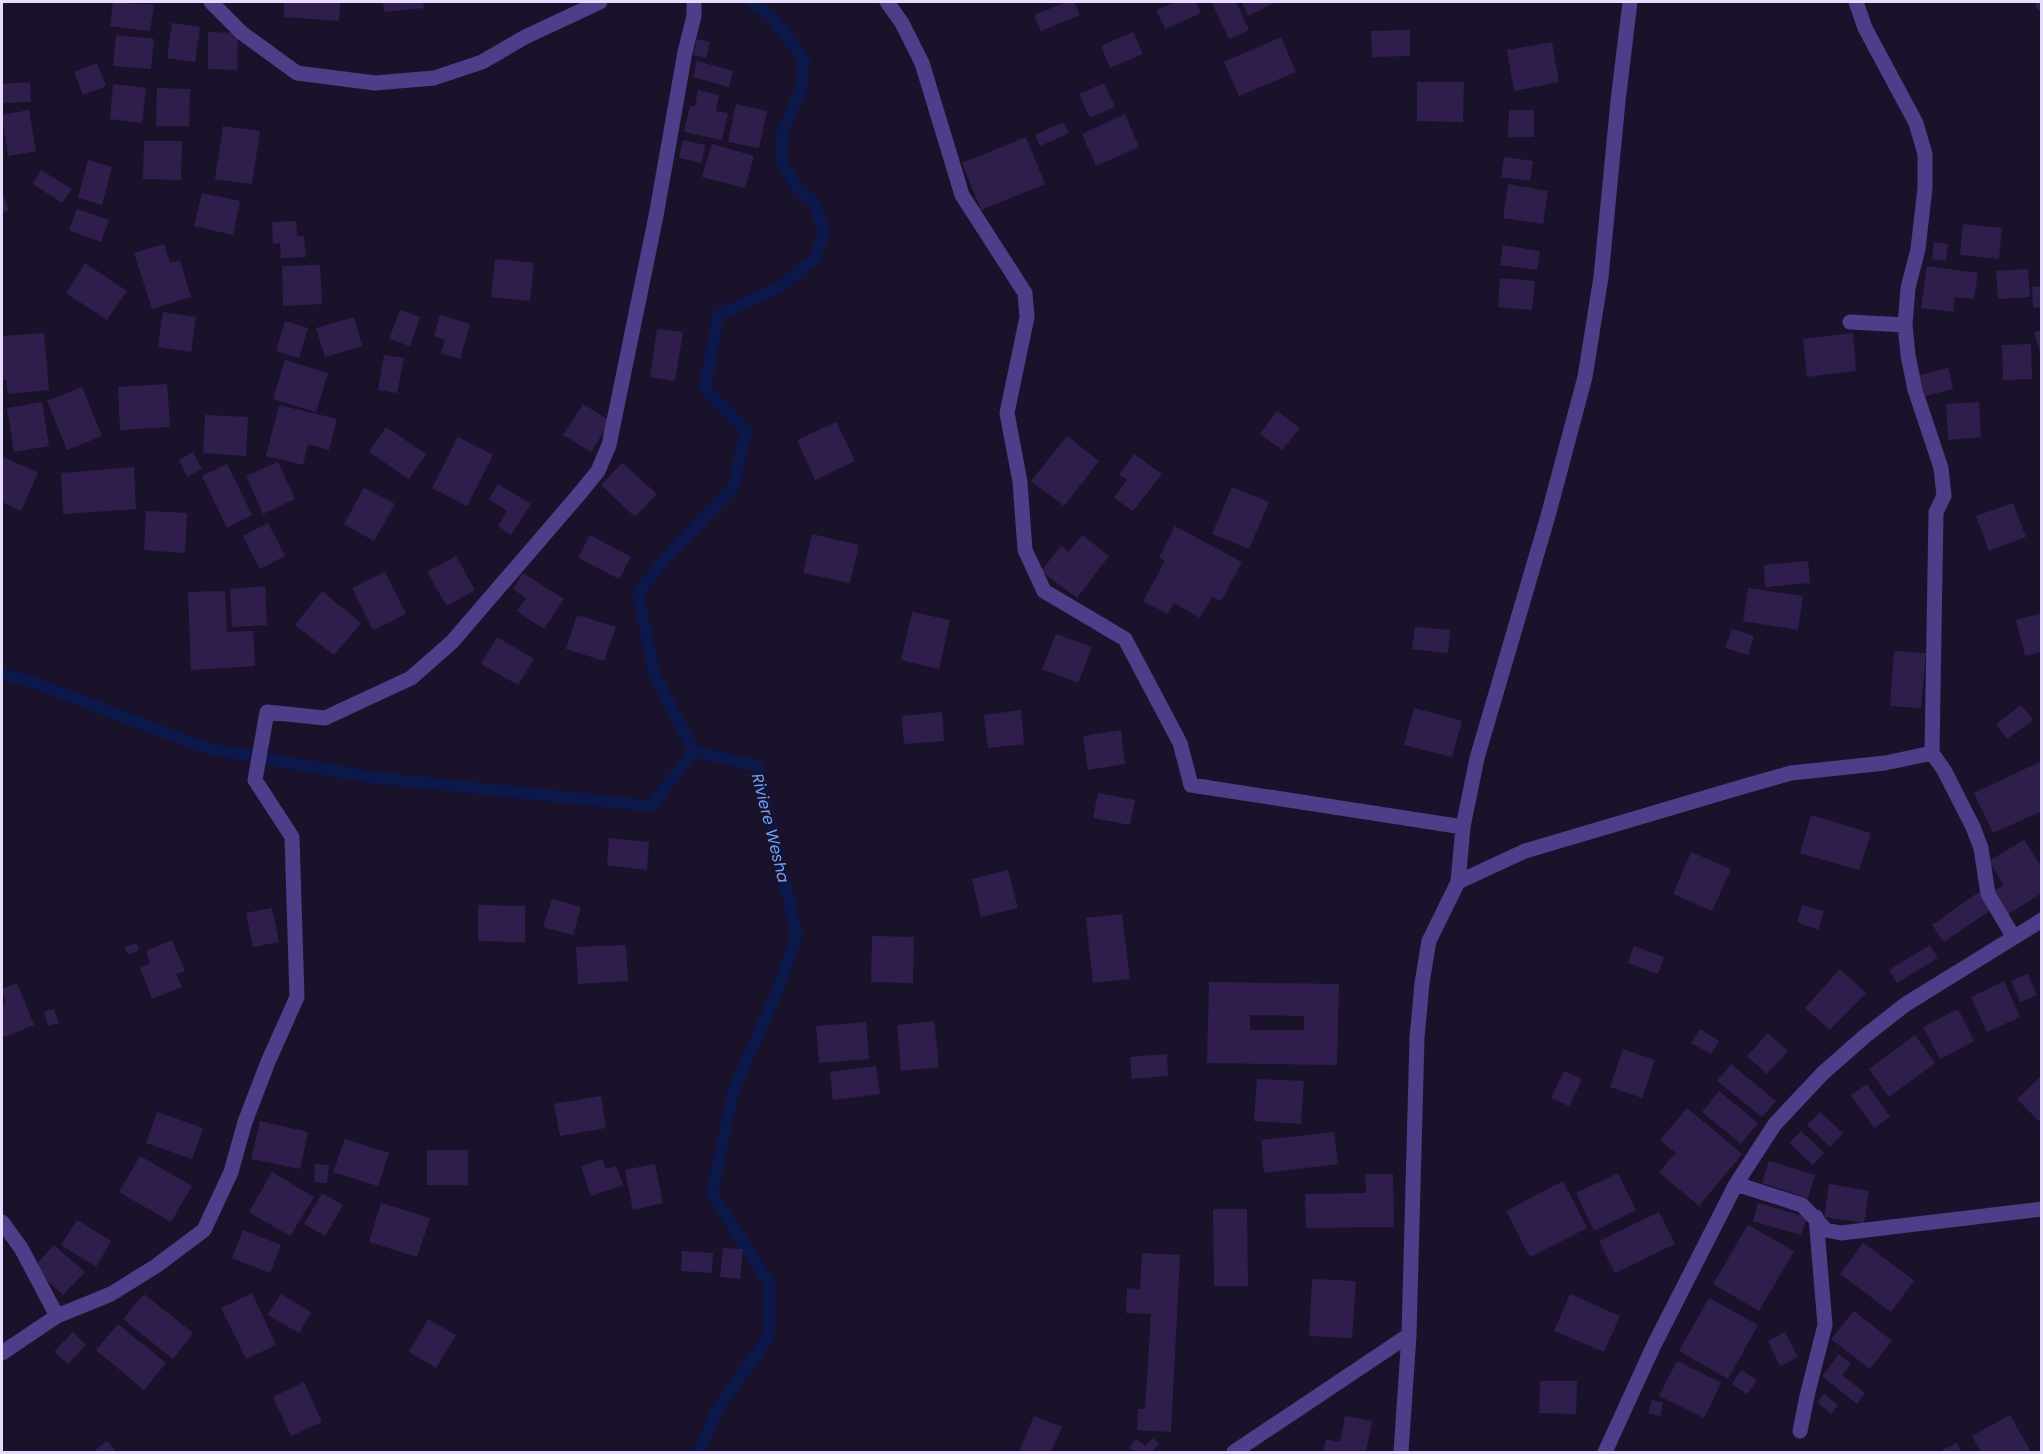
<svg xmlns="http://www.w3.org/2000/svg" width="2043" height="1454" font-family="Poppins,sans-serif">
<rect width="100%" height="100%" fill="#1a122b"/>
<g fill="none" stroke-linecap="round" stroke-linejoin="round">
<path stroke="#0c184a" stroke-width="12" d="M 2,674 L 27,680 L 205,748 L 370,777 L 651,806 L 694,751
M 699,1452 L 719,1406 L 769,1337 L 769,1283 L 712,1193 L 733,1092 L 777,991 L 797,935 L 757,766 L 694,751 L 654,674 L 638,593 L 669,554 L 733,488 L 746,431 L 705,388 L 718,315 L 780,287 L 815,258 L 824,232 L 815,204 L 796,186 L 782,163 L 782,135 L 802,86 L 804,59 L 772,17 L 752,2"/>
</g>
<path fill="#2f1e4c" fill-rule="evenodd" d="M 113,2 L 154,5 L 150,31 L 110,26 Z
M 284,2 L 340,2 L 339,21 L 284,17 Z
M 383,2 L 423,2 L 424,8 L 384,12 Z
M 1067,2 L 1074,2 L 1080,15 L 1041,31 L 1034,15 Z
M 1176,2 L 1196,2 L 1201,13 L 1165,29 L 1156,10 Z
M 1215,2 L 1236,2 L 1249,30 L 1229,39 L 1212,3 Z
M 1242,2 L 1276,2 L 1248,16 Z
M 2035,2 L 2042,2 L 2042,10 L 2038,11 Z
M 172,23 L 200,27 L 195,62 L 167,58 Z
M 1410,30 L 1410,56 L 1372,57 L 1371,31 Z
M 208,32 L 238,33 L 237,70 L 208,69 Z
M 1133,32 L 1143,54 L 1110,68 L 1101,46 Z
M 116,35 L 154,39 L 151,69 L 113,66 Z
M 1281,37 L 1296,72 L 1239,96 L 1224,62 Z
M 697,39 L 710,42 L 706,58 L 693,55 Z
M 1552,42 L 1559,82 L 1514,91 L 1507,50 Z
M 697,61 L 733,71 L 729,87 L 693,77 Z
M 97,63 L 106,86 L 83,95 L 74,72 Z
M 30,82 L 31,102 L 2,103 L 2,84 Z
M 1417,82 L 1464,82 L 1463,122 L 1417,121 Z
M 1104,83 L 1115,107 L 1090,118 L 1079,94 Z
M 113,84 L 146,88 L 142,123 L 110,119 Z
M 157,88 L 190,89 L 189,126 L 156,126 Z
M 698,90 L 719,95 L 716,111 L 728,113 L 722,140 L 684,132 L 690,106 L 695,106 Z
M 736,104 L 767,111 L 759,148 L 728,142 Z
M 29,110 L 36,151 L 8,156 L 2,115 Z
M 1509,110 L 1534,110 L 1534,137 L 1508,137 Z
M 1125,114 L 1139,147 L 1096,166 L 1082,134 Z
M 1063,122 L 1069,133 L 1040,146 L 1035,135 Z
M 223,126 L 260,131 L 252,184 L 215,179 Z
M 1026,137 L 1045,184 L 981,210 L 962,163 Z
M 683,140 L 705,145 L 702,163 L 679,158 Z
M 144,141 L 182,141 L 181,180 L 143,179 Z
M 712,144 L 754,156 L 745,188 L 702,177 Z
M 1504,157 L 1533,161 L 1530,181 L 1501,177 Z
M 88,160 L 112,167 L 102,205 L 78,198 Z
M 41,170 L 72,189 L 62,203 L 33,184 Z
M 1508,184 L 1548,191 L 1543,224 L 1503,218 Z
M 2,193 L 9,210 L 2,213 Z
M 202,193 L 240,201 L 233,235 L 194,226 Z
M 77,209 L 109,220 L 101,242 L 69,230 Z
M 296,221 L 297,236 L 304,236 L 306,257 L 281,258 L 280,243 L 273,244 L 272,222 Z
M 1963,224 L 2002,228 L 1999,259 L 1960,255 Z
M 1934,242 L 1948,244 L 1946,261 L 1932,259 Z
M 164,244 L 170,263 L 180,260 L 191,297 L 152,309 L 134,253 Z
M 1503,245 L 1540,251 L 1537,270 L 1500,265 Z
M 495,259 L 534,263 L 530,301 L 491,297 Z
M 85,263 L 127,291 L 107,320 L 66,293 Z
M 320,265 L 322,304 L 283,306 L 282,266 Z
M 1927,266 L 1978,273 L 1974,299 L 1955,297 L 1953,312 L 1921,308 Z
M 2028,269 L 2030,297 L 1998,299 L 1996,271 Z
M 1500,278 L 1535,281 L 1532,310 L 1498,307 Z
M 2042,286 L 2042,307 L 2033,308 L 2032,287 Z
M 400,310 L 420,317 L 410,346 L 389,339 Z
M 163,312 L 196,317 L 191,352 L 158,347 Z
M 440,315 L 470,324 L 460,359 L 441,353 L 445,340 L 434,336 Z
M 354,317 L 362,346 L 325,357 L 316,328 Z
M 285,321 L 308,328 L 299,358 L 276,351 Z
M 657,329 L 683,332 L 675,381 L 650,377 Z
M 2042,330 L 2042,356 L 2041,356 L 2034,332 Z
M 44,333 L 49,390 L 8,394 L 6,380 L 2,380 L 3,336 Z
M 1853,333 L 1856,371 L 1807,377 L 1803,339 Z
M 2031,344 L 2032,379 L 2003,380 L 2002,345 Z
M 384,355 L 404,358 L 397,393 L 378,390 Z
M 285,360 L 328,373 L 316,412 L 273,399 Z
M 1948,368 L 1953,389 L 1925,396 L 1919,375 Z
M 167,384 L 170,427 L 120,430 L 118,387 Z
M 82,387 L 102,436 L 67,450 L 47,401 Z
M 42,402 L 49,446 L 14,452 L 7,408 Z
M 1979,402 L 1981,437 L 1948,440 L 1946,404 Z
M 583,404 L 610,421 L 591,452 L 563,435 Z
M 279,405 L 337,419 L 329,450 L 308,444 L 303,465 L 266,456 Z
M 1277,411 L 1300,428 L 1282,450 L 1260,434 Z
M 205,415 L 248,417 L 246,456 L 203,453 Z
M 836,422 L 855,461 L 815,480 L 797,440 Z
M 386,427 L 426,454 L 409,479 L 369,452 Z
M 1067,436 L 1099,461 L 1064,506 L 1031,481 Z
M 458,437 L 493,455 L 467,506 L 432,488 Z
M 193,452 L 202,469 L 187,477 L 179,460 Z
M 1134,454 L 1162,474 L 1133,511 L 1114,498 L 1127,480 L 1119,474 Z
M 2,456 L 38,473 L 21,511 L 2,502 Z
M 278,462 L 295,499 L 263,514 L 246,476 Z
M 622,463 L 657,494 L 635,517 L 601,485 Z
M 227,464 L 252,515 L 227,528 L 202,476 Z
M 134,467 L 136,509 L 63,514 L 61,473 Z
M 498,484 L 531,504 L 511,535 L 498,526 L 507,511 L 489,499 Z
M 1232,487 L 1269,502 L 1249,549 L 1212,534 Z
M 364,488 L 395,504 L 374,541 L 344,524 Z
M 2013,503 L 2026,537 L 1989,551 L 1976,516 Z
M 146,511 L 187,513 L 185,553 L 144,550 Z
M 268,523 L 285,556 L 260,569 L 243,536 Z
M 1175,526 L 1242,562 L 1221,601 L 1212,597 L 1200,618 L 1174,603 L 1168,614 L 1143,601 L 1165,561 L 1159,557 Z
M 812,534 L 859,545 L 850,583 L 803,573 Z
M 590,535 L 631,557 L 619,579 L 578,558 Z
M 1082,535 L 1109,556 L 1077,598 L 1041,571 L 1061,546 L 1069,552 Z
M 456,556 L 475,590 L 447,606 L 427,572 Z
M 1808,561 L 1810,583 L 1765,587 L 1764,565 Z
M 385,572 L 406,614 L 373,630 L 352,588 Z
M 523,573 L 564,599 L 544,629 L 517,611 L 526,598 L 513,589 Z
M 265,586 L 267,625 L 232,627 L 230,589 Z
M 1748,588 L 1803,596 L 1798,630 L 1743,621 Z
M 225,591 L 227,632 L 253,631 L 255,666 L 191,670 L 188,592 Z
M 322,591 L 361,623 L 334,655 L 295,625 Z
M 912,612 L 950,620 L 939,669 L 901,660 Z
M 2042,613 L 2042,652 L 2025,656 L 2016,620 Z
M 577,615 L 616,627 L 604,661 L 566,649 Z
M 1415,627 L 1450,630 L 1448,653 L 1412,649 Z
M 1732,629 L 1754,636 L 1748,655 L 1725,648 Z
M 1056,634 L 1092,647 L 1078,683 L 1042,669 Z
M 497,637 L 534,659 L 518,685 L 481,664 Z
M 1894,651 L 1926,653 L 1921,708 L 1890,706 Z
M 2021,705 L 2033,720 L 2007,739 L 1996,724 Z
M 1414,708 L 1462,721 L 1452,757 L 1404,745 Z
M 1021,710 L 1024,744 L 988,748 L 984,715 Z
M 942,712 L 944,741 L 904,744 L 902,716 Z
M 1121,730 L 1125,764 L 1088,770 L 1083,736 Z
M 2042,761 L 2042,811 L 1993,833 L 1974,793 Z
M 1098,793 L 1135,800 L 1130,825 L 1093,818 Z
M 1811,815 L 1871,833 L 1859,870 L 1800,853 Z
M 609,838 L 649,842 L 647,870 L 607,865 Z
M 2024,840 L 2042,868 L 2042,893 L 2008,914 L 1994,891 L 2004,885 L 1989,861 Z
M 1691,852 L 1731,869 L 1712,911 L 1673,894 Z
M 1008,870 L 1018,908 L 981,917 L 972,879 Z
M 1979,892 L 1992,909 L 1944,942 L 1932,925 Z
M 552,899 L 581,907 L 573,935 L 543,927 Z
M 478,905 L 525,906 L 525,942 L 478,941 Z
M 1802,905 L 1824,911 L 1818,930 L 1797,922 Z
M 272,908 L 279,942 L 253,947 L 246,913 Z
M 1122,914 L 1130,979 L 1093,983 L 1086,918 Z
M 872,936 L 914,937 L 913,983 L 871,982 Z
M 172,940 L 185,971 L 176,974 L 182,987 L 152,999 L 140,968 L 150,963 L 146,951 Z
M 137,943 L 139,950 L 128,955 L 125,947 Z
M 626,945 L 628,981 L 578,984 L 576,947 Z
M 1930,945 L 1938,958 L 1897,983 L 1889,970 Z
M 1634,946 L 1664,957 L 1658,974 L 1628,963 Z
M 1840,969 L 1866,993 L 1830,1030 L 1805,1008 Z
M 2028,974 L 2037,995 L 2020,1002 L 2011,981 Z
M 2004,981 L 2020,1017 L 1987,1032 L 1971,997 Z
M 1209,982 L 1339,984 L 1337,1065 L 1207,1063 ZM 1250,1015 L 1304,1016 L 1304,1030 L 1250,1030 Z
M 17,983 L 34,1025 L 2,1038 L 2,1005 L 6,1004 L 2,989 Z
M 54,1009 L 59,1023 L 48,1026 L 44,1012 Z
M 1958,1009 L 1974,1041 L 1940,1059 L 1923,1027 Z
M 934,1021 L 939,1067 L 901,1071 L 897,1025 Z
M 866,1022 L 869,1059 L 819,1063 L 816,1026 Z
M 1700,1029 L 1719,1041 L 1711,1054 L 1691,1043 Z
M 1768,1033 L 1788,1051 L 1767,1074 L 1747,1056 Z
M 1915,1035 L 1935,1063 L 1889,1097 L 1869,1069 Z
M 1623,1049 L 1655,1060 L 1642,1098 L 1610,1087 Z
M 1167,1054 L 1168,1076 L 1132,1079 L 1130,1057 Z
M 1731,1064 L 1776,1101 L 1762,1117 L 1717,1081 Z
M 876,1066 L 880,1094 L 833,1100 L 830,1072 Z
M 1564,1071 L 1582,1079 L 1569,1106 L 1551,1098 Z
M 2042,1075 L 2042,1119 L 2039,1121 L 2017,1099 Z
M 1257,1079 L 1304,1081 L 1301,1124 L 1254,1121 Z
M 1867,1084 L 1890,1117 L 1874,1128 L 1851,1095 Z
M 1719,1091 L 1758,1123 L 1741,1144 L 1702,1112 Z
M 601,1096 L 606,1128 L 560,1136 L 554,1104 Z
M 1687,1108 L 1742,1154 L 1699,1206 L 1659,1172 L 1676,1153 L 1660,1140 Z
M 157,1112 L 203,1128 L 192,1159 L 146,1143 Z
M 1820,1112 L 1843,1133 L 1830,1147 L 1807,1125 Z
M 260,1121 L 308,1132 L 300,1169 L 251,1159 Z
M 1801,1131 L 1824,1153 L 1813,1165 L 1789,1143 Z
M 1334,1132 L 1338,1164 L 1264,1173 L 1261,1140 Z
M 345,1139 L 389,1153 L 378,1186 L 333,1172 Z
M 427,1150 L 468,1150 L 468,1185 L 427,1185 Z
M 140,1156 L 192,1186 L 171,1222 L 119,1192 Z
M 602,1159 L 606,1169 L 616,1166 L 623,1185 L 591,1196 L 581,1167 Z
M 1769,1161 L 1815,1175 L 1808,1198 L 1762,1183 Z
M 315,1164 L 329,1165 L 327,1183 L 314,1182 Z
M 655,1164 L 663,1203 L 633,1210 L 625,1170 Z
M 272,1172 L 314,1197 L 290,1236 L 249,1212 Z
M 1618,1173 L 1636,1210 L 1594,1231 L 1576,1193 Z
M 1365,1174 L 1393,1174 L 1394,1227 L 1306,1228 L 1305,1194 L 1366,1193 Z
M 1563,1181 L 1587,1228 L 1530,1257 L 1506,1211 Z
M 1829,1184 L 1869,1191 L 1864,1223 L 1824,1217 Z
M 322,1193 L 343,1205 L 325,1236 L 304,1224 Z
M 381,1203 L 430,1218 L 417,1257 L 369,1242 Z
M 1758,1203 L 1807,1217 L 1801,1235 L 1753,1221 Z
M 1213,1209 L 1247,1209 L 1248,1286 L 1214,1286 Z
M 1659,1212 L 1675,1244 L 1615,1273 L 1599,1241 Z
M 77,1220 L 111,1241 L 96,1267 L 61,1245 Z
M 1748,1225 L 1794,1251 L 1759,1311 L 1713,1284 Z
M 243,1230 L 281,1245 L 270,1273 L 232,1258 Z
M 1863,1243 L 1914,1280 L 1891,1312 L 1840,1274 Z
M 54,1245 L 85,1272 L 63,1295 L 33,1268 Z
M 723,1248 L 743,1249 L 740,1279 L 720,1277 Z
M 682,1251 L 713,1253 L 712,1273 L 681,1271 Z
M 1142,1253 L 1180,1255 L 1171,1432 L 1137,1430 L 1138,1409 L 1145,1409 L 1151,1314 L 1126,1313 L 1127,1288 L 1140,1289 Z
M 1312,1279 L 1356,1281 L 1352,1338 L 1309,1336 Z
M 252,1293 L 276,1345 L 246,1359 L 221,1308 Z
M 144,1294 L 193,1333 L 173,1359 L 123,1319 Z
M 281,1294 L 311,1312 L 299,1333 L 268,1315 Z
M 1570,1294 L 1620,1316 L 1604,1352 L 1554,1331 Z
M 1709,1298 L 1758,1325 L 1728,1379 L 1679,1351 Z
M 1854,1311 L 1892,1341 L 1870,1369 L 1831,1339 Z
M 428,1319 L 456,1335 L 436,1368 L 409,1352 Z
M 118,1324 L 166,1363 L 144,1390 L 96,1350 Z
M 73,1332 L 86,1345 L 68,1364 L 54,1352 Z
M 1785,1332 L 1798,1357 L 1780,1366 L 1768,1341 Z
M 1839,1354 L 1851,1364 L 1842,1375 L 1865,1393 L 1857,1404 L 1822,1376 Z
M 1677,1361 L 1721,1383 L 1704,1418 L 1659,1396 Z
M 1741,1370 L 1757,1380 L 1747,1394 L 1732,1384 Z
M 1540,1381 L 1577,1381 L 1576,1414 L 1539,1413 Z
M 304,1382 L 322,1422 L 291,1436 L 273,1397 Z
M 1824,1394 L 1838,1405 L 1831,1414 L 1817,1402 Z
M 1652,1400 L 1663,1403 L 1660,1416 L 1648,1413 Z
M 2010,1415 L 2031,1452 L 1981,1452 L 1972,1436 Z
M 1034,1416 L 1062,1427 L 1051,1452 L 1019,1452 Z
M 1345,1416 L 1372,1421 L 1366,1452 L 1323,1452 L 1326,1439 L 1340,1442 Z
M 1152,1438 L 1159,1443 L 1152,1452 L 1136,1452 L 1129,1448 L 1136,1439 L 1145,1446 Z
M 107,1441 L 117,1452 L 93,1452 Z
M 1957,1443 L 1962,1452 L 1943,1452 L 1942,1450 Z"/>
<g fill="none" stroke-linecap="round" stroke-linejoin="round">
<path stroke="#4e3d89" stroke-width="15" d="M 211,2 L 242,33 L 297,73 L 375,83 L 434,78 L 482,62 L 525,37 L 600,2
M 887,2 L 902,23 L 922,63 L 962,195 L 1025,293 L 1027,317 L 1007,413 L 1020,482 L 1025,550 L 1044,591 L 1125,639 L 1180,743 L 1191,785 L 1463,827
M 1856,2 L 1865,28 L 1916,123 L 1925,154 L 1925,188 L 1918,249 L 1908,288 L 1905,325 L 1908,355 L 1915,390 L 1941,468 L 1944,496 L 1936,512 L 1932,753
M 1850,322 L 1905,325
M 1458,882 L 1525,851 L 1745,786 L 1791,773 L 1885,763 L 1932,753 L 1944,770 L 1973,827 L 1981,848 L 1988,894 L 2013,936
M 1736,1184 L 1802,1205 L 1826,1230 L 1841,1233 L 2042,1209
M 2,1222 L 21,1248 L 57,1316
M 2,1353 L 57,1316 L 111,1294 L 156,1266 L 204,1230 L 231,1172 L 245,1122 L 268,1062 L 297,997 L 292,837 L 255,780 L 267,712 L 325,718 L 411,678 L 452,642 L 581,492 L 598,471 L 609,445 L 656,216 L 685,52 L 694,16 L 694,2
M 1800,1431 L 1807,1396 L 1825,1325 L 1816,1217
M 1234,1452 L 1409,1335
M 1401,1452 L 1409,1335 L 1417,1038 L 1422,983 L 1429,941 L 1458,882 L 1463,827 L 1477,758 L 1548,516 L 1585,377 L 1601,277 L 1618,101 L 1630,2
M 1605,1452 L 1654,1345 L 1736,1184 L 1775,1124 L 1823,1073 L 1865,1036 L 1906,1004 L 2042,920"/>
</g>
<g text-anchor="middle" stroke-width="5" stroke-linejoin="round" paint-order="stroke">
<g font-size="16" font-style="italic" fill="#6ca0fd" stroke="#1a122b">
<text transform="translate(771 828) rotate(76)" y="6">Riviere Wesha</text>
</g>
</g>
<rect width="2043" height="1454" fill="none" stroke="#e6dcfe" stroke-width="6"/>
</svg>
